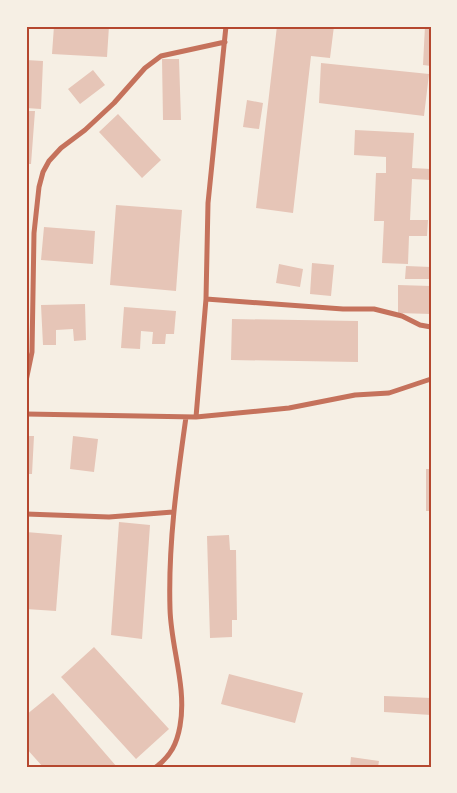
<svg xmlns="http://www.w3.org/2000/svg" width="457" height="793" font-family="'Golos Text',sans-serif">
<rect width="100%" height="100%" fill="#f6efe4"/>
<path fill="#e6c5b7" d="M 54,26 L 109,26 L 107,57 L 52,54 Z
M 277,26 L 334,26 L 330,58 L 311,56 L 293,213 L 256,208 Z
M 425,26 L 431,26 L 431,66 L 423,65 Z
M 162,59 L 179,59 L 181,120 L 163,120 Z
M 26,60 L 43,61 L 41,109 L 26,108 Z
M 321,63 L 429,74 L 424,116 L 319,103 Z
M 93,70 L 105,85 L 80,104 L 68,89 Z
M 247,100 L 263,103 L 259,129 L 243,127 Z
M 26,111 L 35,111 L 31,164 L 26,164 Z
M 118,114 L 161,160 L 142,178 L 99,132 Z
M 355,130 L 414,133 L 412,168 L 431,169 L 431,180 L 412,179 L 410,220 L 428,220 L 427,236 L 409,236 L 408,264 L 382,263 L 384,221 L 374,221 L 376,173 L 386,173 L 386,157 L 354,155 Z
M 116,205 L 182,210 L 176,291 L 110,285 Z
M 44,227 L 95,231 L 93,264 L 41,260 Z
M 312,263 L 334,265 L 331,296 L 310,294 Z
M 279,264 L 303,269 L 300,287 L 276,283 Z
M 406,266 L 431,267 L 431,279 L 405,279 Z
M 398,285 L 431,286 L 431,314 L 398,313 Z
M 85,304 L 86,340 L 74,341 L 73,329 L 56,330 L 56,345 L 43,345 L 41,305 Z
M 124,307 L 176,311 L 174,334 L 166,334 L 165,344 L 152,344 L 153,332 L 141,331 L 140,349 L 121,348 Z
M 232,319 L 358,321 L 358,362 L 231,360 Z
M 26,436 L 34,436 L 32,474 L 26,474 Z
M 73,436 L 98,439 L 94,472 L 70,469 Z
M 426,469 L 431,469 L 431,511 L 426,511 Z
M 119,522 L 150,525 L 142,639 L 111,635 Z
M 26,532 L 62,535 L 56,611 L 26,609 Z
M 229,535 L 230,550 L 236,550 L 237,620 L 232,620 L 232,637 L 210,638 L 207,536 Z
M 94,647 L 169,729 L 136,759 L 61,677 Z
M 229,674 L 303,693 L 295,723 L 221,704 Z
M 53,693 L 117,767 L 43,767 L 26,748 L 26,715 Z
M 384,696 L 431,698 L 431,715 L 384,712 Z
M 351,757 L 379,761 L 378,767 L 350,767 Z"/>
<g fill="none" stroke-linecap="round" stroke-linejoin="round">
<path stroke="#c5725c" stroke-width="5" d="M 206,299 L 343,309 L 374,309 L 402,316 L 420,325 L 431,327
M 26,381 L 32,352 L 34,233 L 39,187 L 43,172 L 49,161 L 61,148 L 85,130 L 114,103 L 145,68 L 161,56 L 225,42
M 26,414 L 196,417 L 289,408 L 355,395 L 389,393 L 431,379
M 196,417 L 206,299 L 208,203 L 226,26
M 26,514 L 109,517 L 173,512
M 156,767 C 171,756 177,743 180,726 C 187,687 171,648 170,609 C 168,544 177,481 186,417"/>
</g>
<rect width="457" height="793" fill="none" stroke="#f6efe4" stroke-width="55"/>
<rect x="28" y="28" width="402" height="738" fill="none" stroke="#b5482f" stroke-width="2"/>
</svg>
